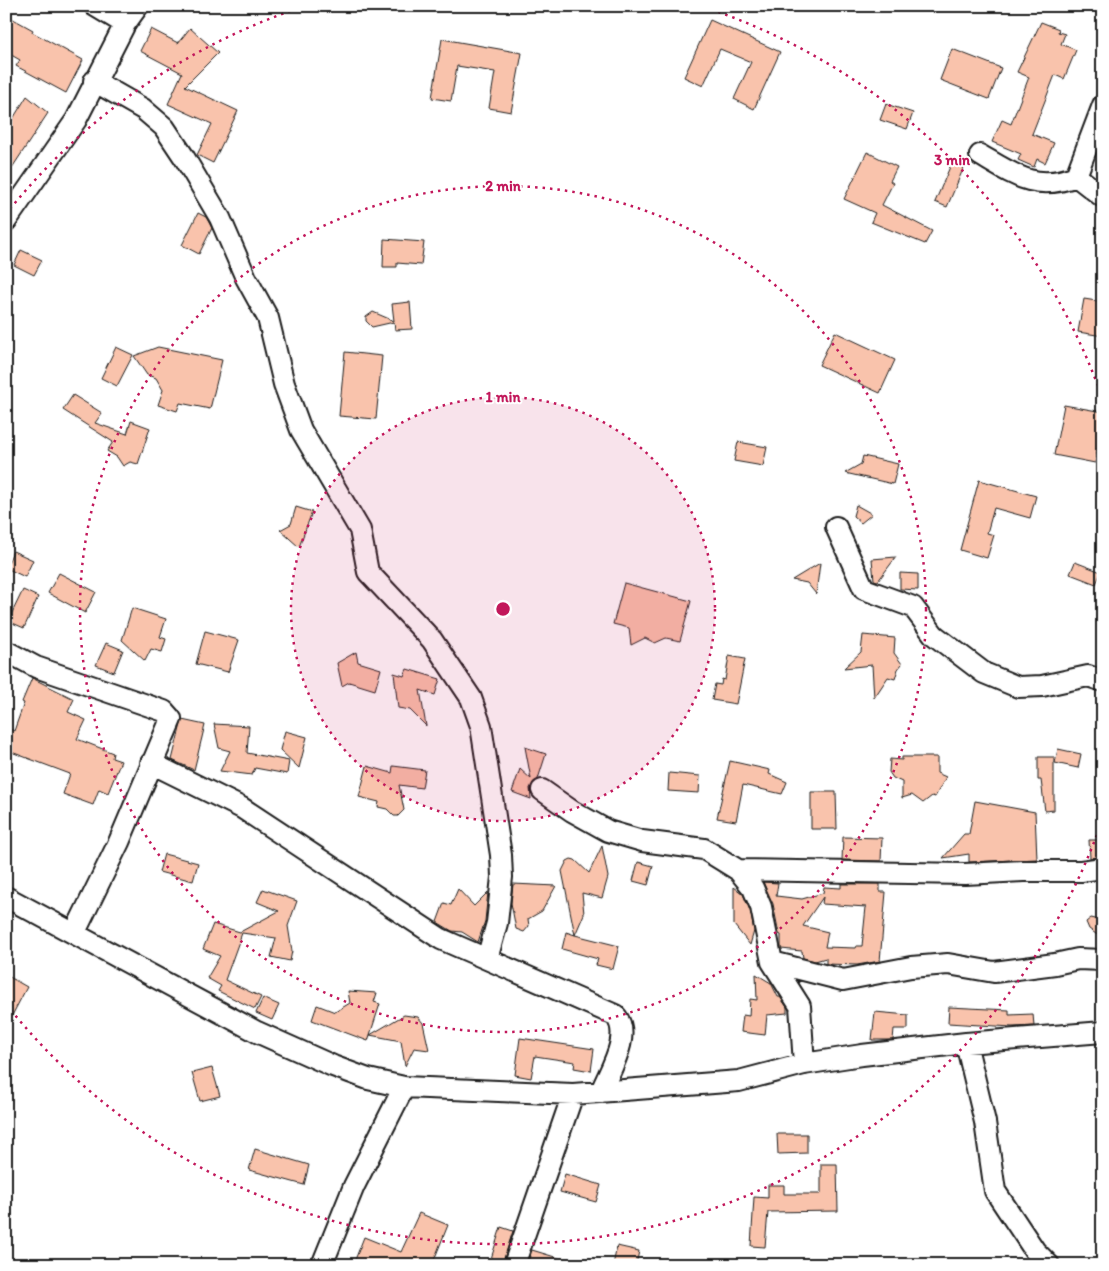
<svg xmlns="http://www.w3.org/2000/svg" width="1109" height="1271" font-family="Itim,sans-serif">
<rect width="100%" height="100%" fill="#fff"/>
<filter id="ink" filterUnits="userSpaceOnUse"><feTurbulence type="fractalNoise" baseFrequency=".02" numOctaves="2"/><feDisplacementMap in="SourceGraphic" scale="10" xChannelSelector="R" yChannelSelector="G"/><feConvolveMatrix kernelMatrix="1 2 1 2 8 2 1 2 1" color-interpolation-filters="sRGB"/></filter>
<g filter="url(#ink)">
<path fill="#f9c3ac" stroke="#1c1c1c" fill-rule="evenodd" d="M 6,15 L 33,30 L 32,32 L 83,60 L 66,93 L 16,66 L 20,60 L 6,52 Z
M 710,20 L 780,52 L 754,109 L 734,99 L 751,62 L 720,49 L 703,86 L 684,77 Z
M 1041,22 L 1059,29 L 1058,32 L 1065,34 L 1061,44 L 1076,50 L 1064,79 L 1055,75 L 1032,134 L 1054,143 L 1045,163 L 1037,159 L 1034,167 L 1018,160 L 1021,154 L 992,142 L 1002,120 L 1011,124 L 1029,77 L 1017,72 Z
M 190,28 L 218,53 L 185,86 L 238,111 L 213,163 L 197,155 L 212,124 L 168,104 L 182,73 L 140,51 L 151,29 L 178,43 Z
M 442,39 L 522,53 L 511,112 L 489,108 L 495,72 L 457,66 L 451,101 L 432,98 Z
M 952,49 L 1001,68 L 989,99 L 940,80 Z
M 27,96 L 48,113 L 6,177 L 6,130 Z
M 886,104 L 913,113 L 907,129 L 880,120 Z
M 867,152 L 897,167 L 890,181 L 893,183 L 882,205 L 932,231 L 925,244 L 871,222 L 875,213 L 844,199 Z
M 952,162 L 964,167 L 947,207 L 935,202 Z
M 198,213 L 206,217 L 212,228 L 199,254 L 182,245 Z
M 384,239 L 424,242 L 421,265 L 397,263 L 397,267 L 383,267 Z
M 21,250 L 42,260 L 34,275 L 14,265 Z
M 1084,299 L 1103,302 L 1103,336 L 1078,332 Z
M 410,302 L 412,329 L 395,330 L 394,322 L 372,327 L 366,321 L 366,317 L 373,312 L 394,321 L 392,304 Z
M 835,332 L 895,360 L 880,393 L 819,365 Z
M 116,347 L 133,355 L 117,386 L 101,378 Z
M 158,347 L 222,360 L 210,409 L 180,403 L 177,411 L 158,405 L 163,390 L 156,378 L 147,375 L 134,356 Z
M 345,352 L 382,356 L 376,419 L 339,416 Z
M 73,395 L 102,413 L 95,423 L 127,434 L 131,421 L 150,428 L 138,464 L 130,462 L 123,466 L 117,457 L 107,451 L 113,442 L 63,410 Z
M 1064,405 L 1103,412 L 1095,463 L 1054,455 Z
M 738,442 L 767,447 L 763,466 L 734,461 Z
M 863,456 L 898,464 L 893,484 L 845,473 L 861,464 Z
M 979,480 L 1036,496 L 1030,518 L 994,508 L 987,533 L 994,535 L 987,558 L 960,550 Z
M 856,505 L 872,514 L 861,523 L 853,516 Z
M 296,507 L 312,512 L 299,547 L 280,530 L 291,524 Z
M 13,551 L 33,560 L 25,577 L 6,568 Z
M 896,557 L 878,581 L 874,580 L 872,559 Z
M 1075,562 L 1101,572 L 1096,584 L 1070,574 Z
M 820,563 L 816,594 L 807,583 L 792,580 Z
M 59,573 L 96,592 L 85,613 L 48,593 Z
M 900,573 L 918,574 L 918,590 L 900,589 Z
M 624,583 L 691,601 L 680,641 L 666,638 L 655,643 L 645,638 L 631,645 L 629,628 L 613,624 Z
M 23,590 L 38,597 L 24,628 L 8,621 Z
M 132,608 L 166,619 L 160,637 L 166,639 L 162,652 L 151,649 L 145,661 L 122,640 Z
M 205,631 L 239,640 L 228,672 L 196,664 Z
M 863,635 L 895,638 L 894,653 L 902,664 L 898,669 L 895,679 L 888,677 L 874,698 L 872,665 L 844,668 L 861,652 Z
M 106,643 L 123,650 L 114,672 L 96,665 Z
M 356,652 L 358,662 L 381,669 L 375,690 L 349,682 L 342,686 L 337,663 Z
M 729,656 L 745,659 L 736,704 L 712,700 L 715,684 L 721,685 L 722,679 L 725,680 Z
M 407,669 L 440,679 L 435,695 L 420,690 L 426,726 L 410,710 L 398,708 L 394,673 L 404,676 Z
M 32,678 L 74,699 L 68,712 L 86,720 L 77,739 L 113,753 L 112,758 L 121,761 L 108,793 L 99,789 L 93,805 L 63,794 L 70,774 L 6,750 L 6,727 L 14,731 L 24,703 L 22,702 Z
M 182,720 L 205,725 L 194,770 L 172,760 Z
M 214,724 L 249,726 L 247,753 L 289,761 L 287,774 L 255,768 L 252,775 L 220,771 L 230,751 L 219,748 Z
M 285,731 L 307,737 L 299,768 L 280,750 Z
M 525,747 L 546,754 L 538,779 L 530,788 L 531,799 L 512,792 L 520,769 L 531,779 Z
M 1058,749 L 1081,754 L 1078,768 L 1055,763 Z
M 902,757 L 937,757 L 937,773 L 946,777 L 935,797 L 932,796 L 923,803 L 912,795 L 902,798 L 902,782 L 893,778 L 889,772 L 890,759 L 902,760 Z
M 1038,757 L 1054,757 L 1054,810 L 1045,811 L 1041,780 L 1038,780 Z
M 730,761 L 770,770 L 769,774 L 787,782 L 782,794 L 743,785 L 736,821 L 717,818 Z
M 367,766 L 392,773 L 393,766 L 425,770 L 422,788 L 399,785 L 404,810 L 398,816 L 394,816 L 387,809 L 378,807 L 379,802 L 359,797 Z
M 669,773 L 700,776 L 699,793 L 668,791 Z
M 811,792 L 836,792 L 837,829 L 811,829 Z
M 975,801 L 1035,812 L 1037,859 L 969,862 L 969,854 L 943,858 L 964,834 L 969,834 Z
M 843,837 L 882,838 L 881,861 L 842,860 Z
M 1089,840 L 1103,840 L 1103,856 L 1090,858 Z
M 602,846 L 608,877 L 602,898 L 582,893 L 584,914 L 575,935 L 619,946 L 613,969 L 596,965 L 598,959 L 562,949 L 566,932 L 575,935 L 562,871 L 567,861 L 571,859 L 575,860 L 589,873 Z
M 164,854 L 198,863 L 193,881 L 159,872 Z
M 638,862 L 653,866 L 648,885 L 633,881 Z
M 763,882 L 778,883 L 776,896 L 802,899 L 823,893 L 824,887 L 841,888 L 841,884 L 880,884 L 880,892 L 886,892 L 880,961 L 857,965 L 826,964 L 826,958 L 815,961 L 803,958 L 802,951 L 781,949 L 781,935 L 779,934 L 773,904 ZM 823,897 L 822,904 L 866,907 L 862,946 L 856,946 L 855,948 L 825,947 L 828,932 L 803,926 Z
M 513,884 L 556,886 L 542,911 L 528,919 L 529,926 L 524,932 L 516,929 L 511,903 Z
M 734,887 L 743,894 L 750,910 L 754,931 L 750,945 L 734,925 Z
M 263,889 L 297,901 L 288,926 L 292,951 L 290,961 L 271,957 L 276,938 L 242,933 L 225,980 L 261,997 L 255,1009 L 218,991 L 221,986 L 207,978 L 220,956 L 203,949 L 213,924 L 240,932 L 279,911 L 257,902 Z
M 458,889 L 474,906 L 488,892 L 485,921 L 478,942 L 462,932 L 452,931 L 437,922 L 444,903 L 451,905 Z
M 1091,918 L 1100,920 L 1103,939 L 1089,929 L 1086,922 Z
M 756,974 L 771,983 L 778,997 L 780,997 L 787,1007 L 787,1013 L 767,1015 L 765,1035 L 741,1032 L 743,1015 L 749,1016 L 750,999 L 757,1000 Z
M 6,975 L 27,987 L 6,1027 Z
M 348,991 L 377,993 L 374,1002 L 380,1004 L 368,1041 L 312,1020 L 317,1005 L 335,1012 L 350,1003 Z
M 263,998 L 279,1005 L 272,1020 L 256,1013 Z
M 949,1007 L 1009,1010 L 1009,1015 L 1033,1014 L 1034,1026 L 1012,1027 L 948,1023 Z
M 875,1012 L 908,1015 L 908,1029 L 894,1029 L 893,1040 L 872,1040 Z
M 404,1015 L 418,1017 L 423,1023 L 429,1050 L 414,1048 L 405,1066 L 401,1041 L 370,1035 Z
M 520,1038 L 594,1049 L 591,1071 L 574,1068 L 575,1062 L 535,1056 L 531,1078 L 515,1075 Z
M 212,1068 L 220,1096 L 200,1101 L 192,1073 Z
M 777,1134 L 807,1134 L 807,1153 L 778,1154 Z
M 255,1149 L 309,1165 L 304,1185 L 249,1170 Z
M 821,1164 L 837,1164 L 838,1211 L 768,1212 L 765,1247 L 751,1246 L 754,1197 L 768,1198 L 768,1185 L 784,1185 L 784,1194 L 821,1194 Z
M 565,1174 L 601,1185 L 596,1202 L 560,1192 Z
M 419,1213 L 448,1225 L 432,1265 L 353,1265 L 364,1237 L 401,1252 Z
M 501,1227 L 513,1231 L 502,1265 L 489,1265 Z
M 617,1246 L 639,1251 L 636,1265 L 613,1265 Z
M 532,1250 L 568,1261 L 567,1265 L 527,1265 Z"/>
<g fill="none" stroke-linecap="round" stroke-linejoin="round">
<g stroke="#1c1c1c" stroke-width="24">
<path id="street" d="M 95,6 L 125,24
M 94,81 L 143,109 L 164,127 L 184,157 L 220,218 L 246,278 L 268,318 L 284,384 L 301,430 L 360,530 L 368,572 L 432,640 L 471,698 L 481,726 L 501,855 L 502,877 L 497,923 L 487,959
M 1103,105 L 1076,176 L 1103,197
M 980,155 C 1014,175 1036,192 1076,176
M 6,221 L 76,120 L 125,24 L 138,6
M 836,527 L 864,589 L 913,607 L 934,635 L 984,673 L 1018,687 L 1042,686 L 1088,676 L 1103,681
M 6,651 L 36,667 L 164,711 L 171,719 L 119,842 L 75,932
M 151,763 L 242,808 L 441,939 L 615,1015 C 633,1035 609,1071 601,1092
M 542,790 L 572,811 L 608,831 L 642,841 L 704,849 L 738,870 L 753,888 L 761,907 L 772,962 L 800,1006 L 804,1064
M 738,870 L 965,874 L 1023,871 L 1081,871 L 1103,868
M 6,897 L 257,1032 L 333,1066 L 368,1079 L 404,1087 L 573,1094 L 739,1081 L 804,1064 L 862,1055 L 966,1043 L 1103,1032
M 772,962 L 843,980 L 911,967 L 948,964 L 994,972 L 1055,964 L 1078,959 L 1103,960
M 966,1043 L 985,1122 L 995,1191 L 1035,1251 L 1049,1265
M 322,1265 L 354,1186 L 404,1087
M 514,1265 L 573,1094"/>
</g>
<use href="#street" stroke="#fff" stroke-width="20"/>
</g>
</g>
<circle cx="503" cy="609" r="212" fill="#c2185b" fill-opacity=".12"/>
<g fill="none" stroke="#c2185b" stroke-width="2.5" stroke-dasharray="2.5 5">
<circle cx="503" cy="609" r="212"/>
<circle cx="503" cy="609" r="423"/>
<path d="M1102 821A635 635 0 0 1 10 1009M10 209A635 635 0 0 1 302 7M704 7A635 635 0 0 1 1102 397"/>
</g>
<circle cx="503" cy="609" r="8" fill="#c2185b" stroke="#fff" stroke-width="2.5"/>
<g font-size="15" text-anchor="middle" font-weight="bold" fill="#c2185b" stroke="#fff" stroke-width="4" stroke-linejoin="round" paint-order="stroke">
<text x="952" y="165">3 min</text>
<text x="503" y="191">2 min</text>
<text x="503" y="402">1 min</text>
</g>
<rect width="1109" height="1271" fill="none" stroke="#fff" stroke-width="25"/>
<rect x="12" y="12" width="1084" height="1246" fill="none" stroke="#1c1c1c" stroke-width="2" filter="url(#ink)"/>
</svg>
